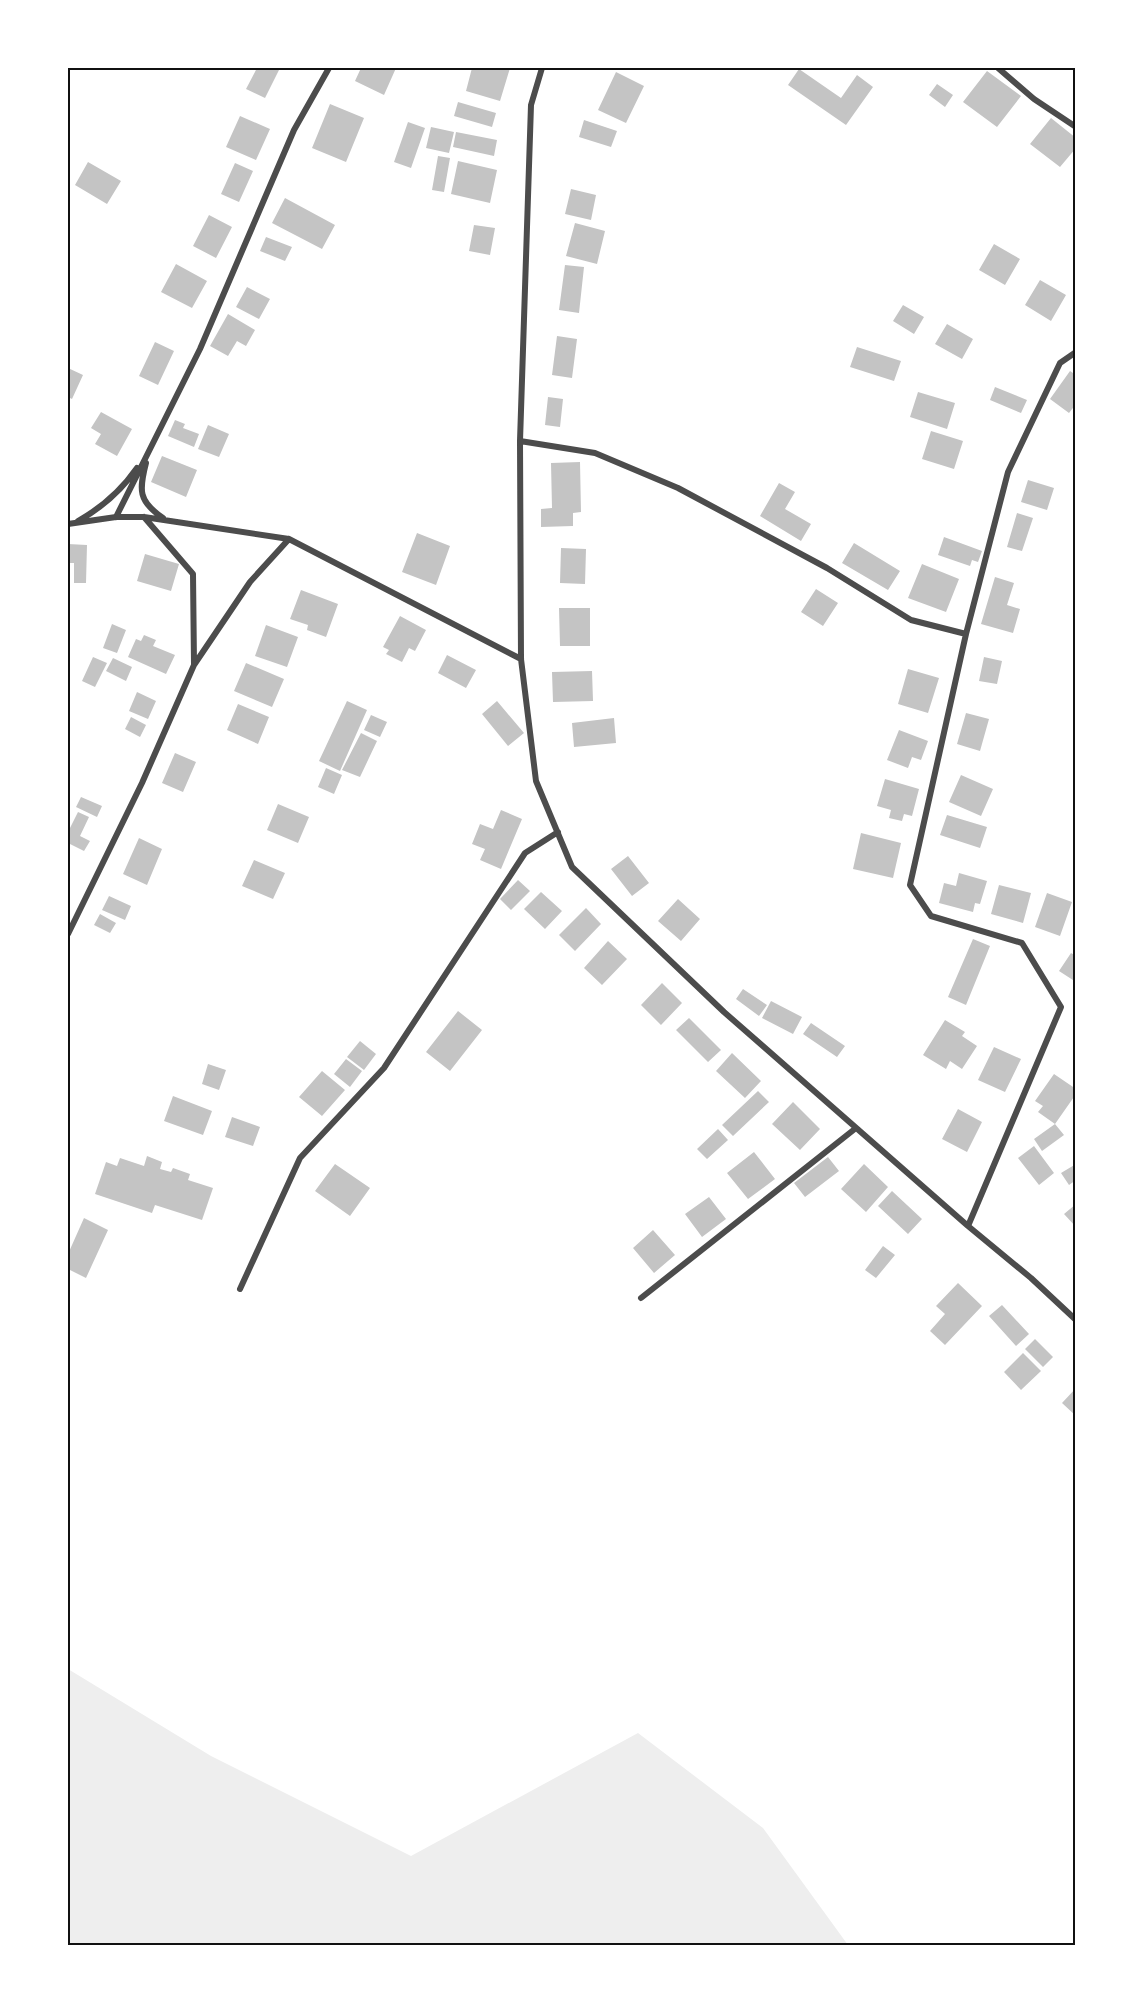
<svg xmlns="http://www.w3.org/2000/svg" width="1143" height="2013" font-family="'Times New Roman',serif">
<rect width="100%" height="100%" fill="#fff"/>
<path fill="#eee" d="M 68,1669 L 211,1756 L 411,1856 L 638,1733 L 763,1828 L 848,1945 L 68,1945 Z"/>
<path fill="#c4c4c4" d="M 257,68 L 280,68 L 265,98 L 246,89 Z
M 361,68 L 396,68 L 384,95 L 355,81 Z
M 472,68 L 510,68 L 500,101 L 466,91 Z
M 799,69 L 841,98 L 857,75 L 873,87 L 846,125 L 788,85 Z
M 987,71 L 1021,96 L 997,127 L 963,102 Z
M 616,72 L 644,86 L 626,123 L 598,110 Z
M 937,84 L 953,95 L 945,107 L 929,95 Z
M 458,102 L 496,113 L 492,127 L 454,116 Z
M 330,104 L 364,118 L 346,162 L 312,148 Z
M 240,116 L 270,129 L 256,160 L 226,147 Z
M 1051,118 L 1076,138 L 1076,148 L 1060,167 L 1030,144 Z
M 584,120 L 617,131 L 611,147 L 579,137 Z
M 408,122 L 425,128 L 411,168 L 394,162 Z
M 431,127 L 454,132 L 449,153 L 426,148 Z
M 456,132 L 497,140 L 494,156 L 453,147 Z
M 438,156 L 450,158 L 444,192 L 432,190 Z
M 458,161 L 497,170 L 490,203 L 451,194 Z
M 88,162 L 121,181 L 107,204 L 75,185 Z
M 235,163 L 253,171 L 239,202 L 221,194 Z
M 571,189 L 596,195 L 591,220 L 565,214 Z
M 285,198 L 335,225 L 322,249 L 272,223 Z
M 209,215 L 232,227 L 216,258 L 193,246 Z
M 575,223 L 605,231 L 597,264 L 566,256 Z
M 474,225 L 495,228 L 490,255 L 469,251 Z
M 266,237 L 292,247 L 285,261 L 260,251 Z
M 994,244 L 1020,259 L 1005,285 L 979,270 Z
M 176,264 L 207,281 L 192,308 L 161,292 Z
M 565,265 L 584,267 L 579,313 L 559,310 Z
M 1040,280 L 1066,295 L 1051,321 L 1025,305 Z
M 247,287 L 270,299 L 259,319 L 236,307 Z
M 903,305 L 924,317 L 914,334 L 893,321 Z
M 228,314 L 255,330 L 246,346 L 237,341 L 228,356 L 210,346 Z
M 947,324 L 973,339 L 962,359 L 935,344 Z
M 557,336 L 577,339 L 572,378 L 552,375 Z
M 155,342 L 174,351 L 158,385 L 139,376 Z
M 857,347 L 901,361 L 894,381 L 850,367 Z
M 68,368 L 83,375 L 72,399 L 68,397 Z
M 1070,371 L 1076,375 L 1076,404 L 1069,413 L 1050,399 Z
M 995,387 L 1027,400 L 1021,413 L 990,400 Z
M 918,392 L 955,403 L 947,429 L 910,417 Z
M 548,397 L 563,399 L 560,427 L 545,425 Z
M 101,412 L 132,429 L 117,456 L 95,444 L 101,434 L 91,428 Z
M 175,420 L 185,424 L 183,428 L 199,434 L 194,447 L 168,436 Z
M 208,425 L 229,434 L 219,457 L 198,449 Z
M 931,431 L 963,441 L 954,469 L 922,459 Z
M 162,456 L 197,470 L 186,497 L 151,482 Z
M 580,462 L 581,512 L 573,513 L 573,526 L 541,527 L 541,509 L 552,508 L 551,463 Z
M 1028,480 L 1054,488 L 1047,510 L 1021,502 Z
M 779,483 L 795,492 L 785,509 L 811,524 L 801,541 L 760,516 Z
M 1017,513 L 1033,518 L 1022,551 L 1007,547 Z
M 417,533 L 450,546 L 436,585 L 402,572 Z
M 944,537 L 982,551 L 978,562 L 972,560 L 970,566 L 938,555 Z
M 854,543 L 900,571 L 888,590 L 842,563 Z
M 68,544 L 87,545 L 86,583 L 74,583 L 74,563 L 68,563 Z
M 561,548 L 586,549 L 585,584 L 560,583 Z
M 145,554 L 179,564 L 171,591 L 137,581 Z
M 922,564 L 959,579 L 946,612 L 908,598 Z
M 995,577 L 1014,583 L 1007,605 L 1020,609 L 1013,633 L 981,624 Z
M 816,589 L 838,603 L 823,626 L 801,612 Z
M 301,590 L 338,604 L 326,637 L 307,630 L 308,625 L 290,619 Z
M 559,608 L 590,608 L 590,646 L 560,646 Z
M 400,616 L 426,630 L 415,651 L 409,648 L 402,662 L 386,654 L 389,650 L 383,647 Z
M 112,624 L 126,630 L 117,653 L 103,648 Z
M 266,625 L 298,637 L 287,667 L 255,656 Z
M 144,635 L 156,640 L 153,646 L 175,655 L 166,674 L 128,657 L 136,639 L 141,641 Z
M 447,655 L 476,670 L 466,688 L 438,673 Z
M 93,657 L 107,663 L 95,687 L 82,681 Z
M 984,657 L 1002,661 L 997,684 L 979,681 Z
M 113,658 L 132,667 L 126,681 L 106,671 Z
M 246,663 L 284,679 L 272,707 L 234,691 Z
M 908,669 L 939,678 L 928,713 L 898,704 Z
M 592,671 L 593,701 L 553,702 L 552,672 Z
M 137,692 L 156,701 L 148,719 L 129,711 Z
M 347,701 L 367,710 L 340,771 L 319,761 Z
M 497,701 L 524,733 L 508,746 L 482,714 Z
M 238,704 L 269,717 L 258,744 L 227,730 Z
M 966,713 L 989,719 L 980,751 L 957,744 Z
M 371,715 L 387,722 L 380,737 L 364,730 Z
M 131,717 L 146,725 L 140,737 L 125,729 Z
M 614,718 L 616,743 L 574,747 L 572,723 Z
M 899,730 L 928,741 L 921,760 L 912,757 L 908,768 L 887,760 Z
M 361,733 L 377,741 L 360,777 L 342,770 Z
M 175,753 L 196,762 L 183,792 L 162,783 Z
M 326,768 L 342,775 L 334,794 L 318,787 Z
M 961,775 L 993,789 L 981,816 L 949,802 Z
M 885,779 L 919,789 L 912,816 L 904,814 L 902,821 L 889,818 L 891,810 L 877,806 Z
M 81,797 L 102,806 L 97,817 L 76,807 Z
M 278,804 L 309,817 L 298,843 L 267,830 Z
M 501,810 L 522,819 L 501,869 L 480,860 L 485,849 L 472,844 L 480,824 L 493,829 Z
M 78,812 L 89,817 L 80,836 L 90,841 L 84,851 L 68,843 L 68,832 Z
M 947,815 L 987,827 L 980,848 L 940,835 Z
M 861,833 L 901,843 L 893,878 L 853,869 Z
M 139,838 L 162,849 L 147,885 L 123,874 Z
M 628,856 L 649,883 L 632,896 L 611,869 Z
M 254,860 L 285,873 L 273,899 L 242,886 Z
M 959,873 L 987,881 L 980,904 L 975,903 L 973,912 L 939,903 L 944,883 L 956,886 Z
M 518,880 L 530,891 L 511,910 L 500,899 Z
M 999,885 L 1031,893 L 1023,923 L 991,914 Z
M 541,892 L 562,911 L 545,929 L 524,909 Z
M 1047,893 L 1072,902 L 1060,936 L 1035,927 Z
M 109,896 L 131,906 L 125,920 L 102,910 Z
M 678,899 L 700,919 L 681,941 L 658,921 Z
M 586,908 L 601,924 L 575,951 L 559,935 Z
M 100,914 L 116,923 L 110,933 L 94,925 Z
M 973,939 L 990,946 L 966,1005 L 948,997 Z
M 608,941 L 627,959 L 602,985 L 584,968 Z
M 1071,953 L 1076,956 L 1076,982 L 1059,971 Z
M 662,983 L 682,1003 L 661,1025 L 641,1005 Z
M 743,989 L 767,1005 L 759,1016 L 736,999 Z
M 771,1001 L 802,1017 L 793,1034 L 762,1018 Z
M 458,1011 L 482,1030 L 450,1071 L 426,1052 Z
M 689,1018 L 721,1050 L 708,1062 L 676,1030 Z
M 945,1020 L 965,1032 L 962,1036 L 977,1046 L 962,1069 L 950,1061 L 946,1069 L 923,1055 Z
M 811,1023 L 845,1046 L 837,1057 L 803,1034 Z
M 360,1041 L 376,1054 L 364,1070 L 347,1057 Z
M 994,1047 L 1021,1059 L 1005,1092 L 978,1080 Z
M 732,1053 L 761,1081 L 745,1098 L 716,1071 Z
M 346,1059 L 362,1071 L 350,1087 L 334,1074 Z
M 208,1064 L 226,1070 L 219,1090 L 202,1084 Z
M 322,1071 L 345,1090 L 322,1116 L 299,1097 Z
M 1054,1074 L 1076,1089 L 1076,1094 L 1055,1124 L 1064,1135 L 1042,1151 L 1034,1139 L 1055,1124 L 1038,1112 L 1043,1106 L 1035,1101 Z
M 758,1091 L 769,1102 L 733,1136 L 722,1125 Z
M 173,1096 L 212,1111 L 203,1135 L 164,1121 Z
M 793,1102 L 820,1129 L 800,1150 L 772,1124 Z
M 958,1109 L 982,1122 L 967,1152 L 942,1139 Z
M 232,1117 L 260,1127 L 253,1146 L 225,1137 Z
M 718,1129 L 728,1140 L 707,1159 L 697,1149 Z
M 1034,1146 L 1054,1173 L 1039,1185 L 1018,1158 Z
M 754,1152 L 775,1179 L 748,1199 L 727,1173 Z
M 147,1156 L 162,1162 L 160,1169 L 171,1172 L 173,1168 L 190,1174 L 188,1180 L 213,1188 L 202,1220 L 155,1205 L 152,1213 L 95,1194 L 106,1162 L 117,1166 L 120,1158 L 144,1166 Z
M 828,1157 L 839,1171 L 805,1197 L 794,1183 Z
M 335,1164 L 370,1188 L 350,1216 L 315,1191 Z
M 864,1164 L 888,1187 L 866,1212 L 841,1189 Z
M 1076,1164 L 1076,1180 L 1069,1185 L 1061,1173 Z
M 892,1191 L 922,1219 L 908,1234 L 878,1206 Z
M 709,1197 L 726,1219 L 702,1237 L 685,1214 Z
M 1076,1204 L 1076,1227 L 1064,1214 Z
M 84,1218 L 108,1230 L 86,1278 L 68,1269 L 68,1254 Z
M 653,1230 L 675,1255 L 654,1273 L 633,1248 Z
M 883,1246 L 895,1255 L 876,1278 L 865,1270 Z
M 958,1283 L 982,1306 L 945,1345 L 930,1331 L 945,1314 L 936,1306 Z
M 1002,1305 L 1029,1334 L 1016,1346 L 989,1316 Z
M 1035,1339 L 1053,1357 L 1043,1367 L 1025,1349 Z
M 1023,1353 L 1041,1371 L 1021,1390 L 1004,1372 Z
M 1076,1388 L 1076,1416 L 1062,1403 Z"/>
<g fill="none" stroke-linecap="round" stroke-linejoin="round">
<path stroke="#4c4c4c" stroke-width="6" d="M 542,68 L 531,105 L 520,441 L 521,659 L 536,781 L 572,867 L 724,1012 L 968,1226 L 1031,1278 L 1076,1320
M 998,68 L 1034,99 L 1076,127
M 520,441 L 595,453 L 678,488 L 827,568 L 911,620 L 966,634
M 146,463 C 139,490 138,501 163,518
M 116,517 L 200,349 L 294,130 L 329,68
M 144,517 L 193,574 L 194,664
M 78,521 C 103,507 121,491 137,468
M 68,524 L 116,517 L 144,517 L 289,539 L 521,659
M 68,934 L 142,783 L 194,665 L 250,582 L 289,539
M 968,1226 L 1061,1007 L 1022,943 L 931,916 L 910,885 L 966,634 L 1008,472 L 1060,363 L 1076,352
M 240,1289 L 300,1158 L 384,1068 L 525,853 L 558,832
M 641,1298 L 856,1128"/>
</g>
<rect width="1143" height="2013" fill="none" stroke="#ffffff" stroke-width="138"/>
<rect x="69" y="69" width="1005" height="1875" fill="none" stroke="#111" stroke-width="2"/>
</svg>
